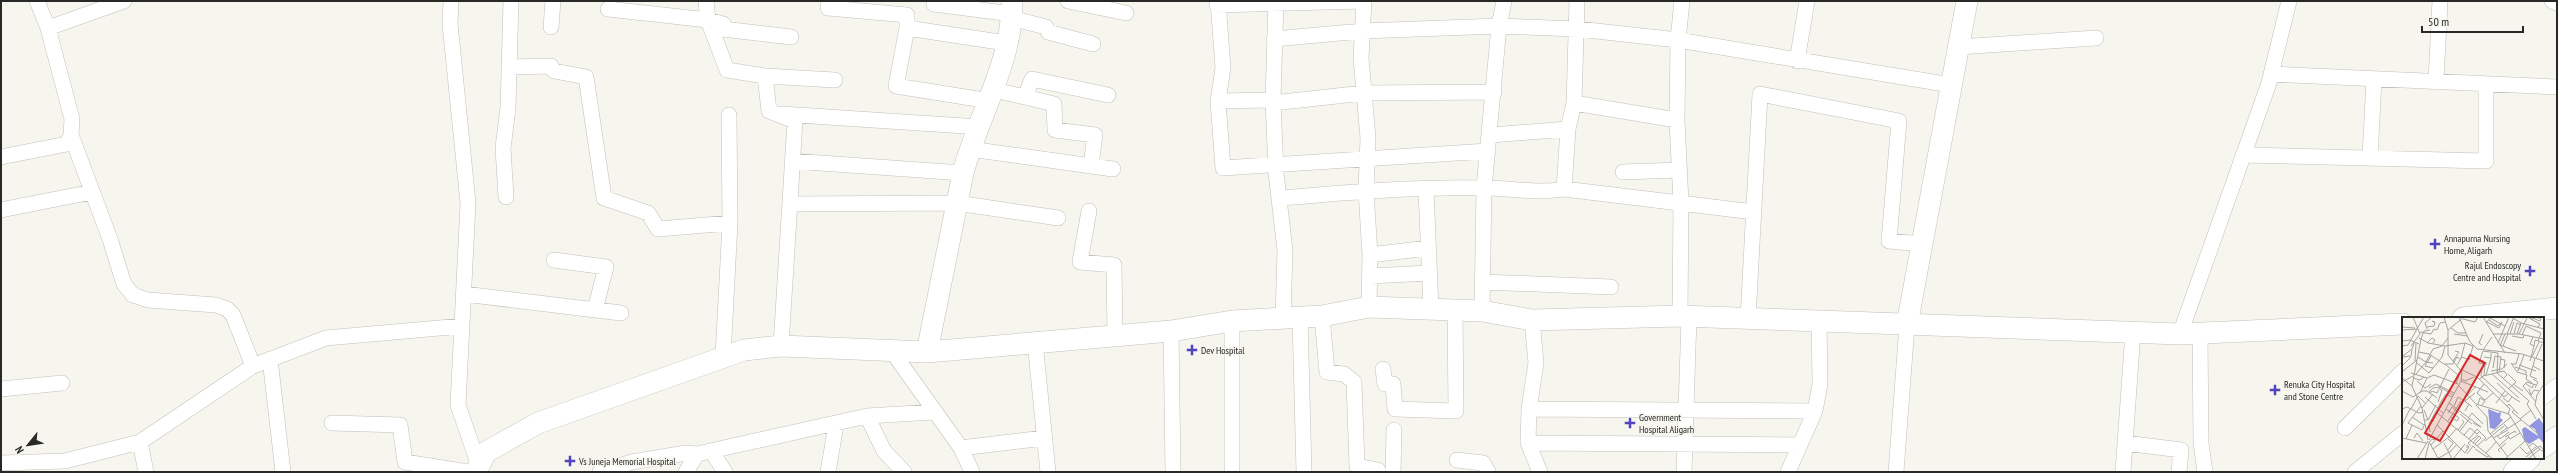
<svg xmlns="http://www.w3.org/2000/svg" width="2558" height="473" font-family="'PT Sans Narrow',sans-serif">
<rect width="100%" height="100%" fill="#f6f5ee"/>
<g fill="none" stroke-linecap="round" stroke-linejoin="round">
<g stroke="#c1c0b9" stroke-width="16">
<path id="street" d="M 451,1 L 450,24 L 468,203 L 458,405 L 479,466
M 706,1 L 708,20 L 727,70 L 765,76 L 769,111 L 795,121 L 781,346
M 829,1 L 828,8 L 907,15 L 907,28 L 1006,43
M 934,1 L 934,4 L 1012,14
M 1068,1 L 1126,13
M 1218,1 L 1223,68 L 1218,101 L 1223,168 L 1488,151
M 1276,1 L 1273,100 L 1276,173 L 1285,250 L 1283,319
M 1364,1 L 1361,58 L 1368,138 L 1366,191 L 1370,255 L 1369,307
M 1577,1 L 1574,103 L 1568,129 L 1564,189 L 1754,212
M 2552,1 L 2557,3
M 1217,5 L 1364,1
M 608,9 L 708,20 L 723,24 L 723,29 L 791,37
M 1011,18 L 1046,27 L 1048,32 L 1093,44
M 551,27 L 553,1
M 48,28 L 124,1
M 907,28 L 896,86 L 990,101
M 1274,39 L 1362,31 L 1499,26 L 1578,29 L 1678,40 L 1951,85
M 1958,47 L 2096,38
M 1797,61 L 1807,1
M 509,67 L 551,66 L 554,71 L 586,77 L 604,198 L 648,213 L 658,229 L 730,223 L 723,357
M 2271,74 L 2557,87
M 765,76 L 835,80
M 2436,81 L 2440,1
M 994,90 L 1025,97 L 1032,79 L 1108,95
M 1025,97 L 1054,104 L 1055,130 L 1095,135 L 1091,166
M 1218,101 L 1273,100
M 1273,103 L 1364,93 L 1494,92
M 1574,103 L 1677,120
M 782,114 L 980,127
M 729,115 L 730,223
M 71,135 L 110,239 L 124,284 L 133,295 L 148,300 L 216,305 L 227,309 L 233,315 L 253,366
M 1491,135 L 1568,129
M 970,149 L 1113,169
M 2243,155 L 2486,161 L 2486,84
M 1,157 L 67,144 L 71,135 L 72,119 L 48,28 L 37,1
M 2370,158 L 2374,79
M 792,161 L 963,173
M 1623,172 L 1679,170
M 1426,190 L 1431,309
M 506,197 L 503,148 L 508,108 L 511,1
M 1279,198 C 1347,193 1416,186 1484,188 C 1511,188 1537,194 1564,189
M 790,204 L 957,203 L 1058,218
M 1,210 L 92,192
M 1089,211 L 1080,262 L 1114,265 L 1115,336
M 1370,255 L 1428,248
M 554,260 L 606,267 L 595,310
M 1370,276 L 1430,273
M 1483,282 L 1611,287
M 464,294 L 621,313
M 1482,311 L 1484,188 L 1499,26 L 1504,1
M 1322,316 L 1327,372 L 1344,374 L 1354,382 L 1357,466 L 1378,470 L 1378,472
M 1680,316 L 1681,203 L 1677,120 L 1678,40 L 1682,1
M 1300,317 L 1304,472
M 1748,319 L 1760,94 L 1899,121 L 1889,241 L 1922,244
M 1532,320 L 1536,363 L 1529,409 L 1528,443 L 1540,472
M 1171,331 L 1173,472
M 2200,333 L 2201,443 L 2205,472
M 2180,334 L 2269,83 L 2289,1
M 1035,342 L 1048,472
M 891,350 L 961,448 L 972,472
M 270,359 L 283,472
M 1383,369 L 1385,384 L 1393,384 L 1395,409 L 1456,411 L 1455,310
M 1,389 L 62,383
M 2543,397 L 2557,386
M 1529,409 L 1815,411
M 867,416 L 884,451 L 904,472
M 332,423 L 400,425 L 405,462 L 468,472
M 2345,428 L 2403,371
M 140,442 L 253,366 L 326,338 L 462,326
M 1528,443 L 1799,445
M 2125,443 L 2181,450 L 2179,472
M 961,448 L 1044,438
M 712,452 L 725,472
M 1457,460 L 1483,463 L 1488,472
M 1,463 L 65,461 L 140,442 L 146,472
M 600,472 L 632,462 L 686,453 L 697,454
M 686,472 L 697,454 L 867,416 L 934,412
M 828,472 L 836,425
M 1232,472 L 1232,321
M 1393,472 L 1394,430
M 1684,472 L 1689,317
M 1788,472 L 1815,411 L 1820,384 L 1819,321
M 1896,472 L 1907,325
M 2123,472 L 2133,332
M 2355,472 L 2403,433"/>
</g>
<g stroke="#c1c0b9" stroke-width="22">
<path id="secondary" d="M 2463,318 L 2557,308
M 1907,325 L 1967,1
M 927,352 L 963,173 C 978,116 1013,61 1012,1
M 2543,447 L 2557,437
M 476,472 L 486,452 L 538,423 L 744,350 L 781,346 L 927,352 L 1171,331 L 1232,321 L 1322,316 L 1369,307 L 1482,311 L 1532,320 L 1680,316 L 2180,334 L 2403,324
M 2514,472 L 2530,458"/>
</g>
<use href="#street" stroke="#fff" stroke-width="15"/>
<use href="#secondary" stroke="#fff" stroke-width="21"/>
</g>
<g fill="#5045bc" stroke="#f6f5ee" stroke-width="1.5">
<path d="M2433 238h4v4h4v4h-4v4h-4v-4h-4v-4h4z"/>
<path d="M2528 265h4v4h4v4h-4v4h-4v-4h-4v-4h4z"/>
<path d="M1190 344h4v4h4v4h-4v4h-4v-4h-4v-4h4z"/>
<path d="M2273 384h4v4h4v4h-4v4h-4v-4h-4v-4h4z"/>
<path d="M1628 417h4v4h4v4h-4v4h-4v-4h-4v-4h4z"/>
<path d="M568 455h4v4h4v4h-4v4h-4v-4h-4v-4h4z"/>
</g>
<g text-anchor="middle" stroke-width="3" stroke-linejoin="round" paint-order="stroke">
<g font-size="10" fill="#282826" stroke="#f6f5ee" text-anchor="start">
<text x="2444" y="242">Annapurna Nursing<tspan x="2444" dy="12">Home, Aligarh</tspan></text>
<text x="2521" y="269" text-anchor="end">Rajul Endoscopy<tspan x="2521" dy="12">Centre and Hospital</tspan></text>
<text x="1201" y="354">Dev Hospital</text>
<text x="2284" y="388">Renuka City Hospital<tspan x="2284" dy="12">and Stone Centre</tspan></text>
<text x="1639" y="421">Government<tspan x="1639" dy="12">Hospital Aligarh</tspan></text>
<text x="579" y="465">Vs Juneja Memorial Hospital</text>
</g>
</g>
<g transform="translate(2402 317)">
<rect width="142" height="142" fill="#f6f5ee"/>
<path d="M 86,92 L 96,96 L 99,95 L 98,101 L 101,103 L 93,112 L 88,111 ZM 137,101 L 142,108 L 142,127 L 137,121 L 127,127 L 122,123 L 120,112 L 123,110 L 136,119 L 133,112 L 127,109 Z" fill="#9295e2"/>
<path fill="none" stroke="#a4a39e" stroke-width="1" d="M 57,0 L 68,25 L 75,32 L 120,37 L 142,44M 81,0 L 103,36M 109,0 L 119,6 L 115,17M 127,1 L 138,7 L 136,10M 61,2 L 73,5 L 76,0M 87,3 L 96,9 L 100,5M 130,3 L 130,1 L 138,4 L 139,2 L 135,0M 85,5 L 97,11 L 100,5M 84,6 L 88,1 L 103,9M 119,6 L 142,12M 0,10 L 13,11M 25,10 L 32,9 L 33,5 L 30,4M 49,11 L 56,16 L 64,16M 25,12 L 23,6 L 30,0M 0,13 L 15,12 L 22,0M 46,13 L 62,0M 18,15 L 29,17 L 32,12 L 35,13 L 38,6 L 43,5M 139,16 L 136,24 L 142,26M 52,17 L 65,19M 91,17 L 117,17 L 142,22M 105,17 L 111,2M 108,17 L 112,5M 112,17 L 115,6 L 119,8M 117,17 L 125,1M 120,18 L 124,9 L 139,16M 110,19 L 121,21 L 122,18M 131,20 L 128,27 L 132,29 L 133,23 L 136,24M 17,21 L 26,26 L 43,29 L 63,26 L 71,29 L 67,43 L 60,40 L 55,48M 19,22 L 10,69 L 20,91 L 26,123M 19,22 L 22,14 L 28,13M 0,24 L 8,23 L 17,27M 25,26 L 30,21 L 33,23 L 31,26M 96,26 L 107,0M 80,28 L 77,26 L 81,17M 98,28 L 114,34M 0,29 L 6,28 L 15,12M 9,29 L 18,17 L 11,0M 98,29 L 103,17M 101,29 L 106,17M 81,33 L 90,20M 81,34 L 77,46 L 85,47M 81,34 L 96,36M 17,35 L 27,37 L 42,47 L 51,47 L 55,40 L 58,42M 96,36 L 95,56 L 127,84 L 125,87 L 134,102M 1,39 L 10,32 L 12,26M 29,39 L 23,49 L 31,51M 1,40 L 9,39 L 10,33M 16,40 L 24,45 L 31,32 L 40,29 L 46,21M 82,40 L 89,41 L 89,36M 130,40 L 137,25M 59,41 L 63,26M 133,41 L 131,49 L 138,53M 134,41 L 140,27M 98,42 L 103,43 L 102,51M 0,43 L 0,30M 13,44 L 14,26M 51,44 L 57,35 L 53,34M 128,44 L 132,29M 15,46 L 27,56 L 40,40 L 43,29M 109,46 L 115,55 L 125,58 L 124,62 L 130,66M 43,47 L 57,59 L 54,67M 81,47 L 79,59 L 102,80 L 106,77M 110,47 L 114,47 L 117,37M 117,48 L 134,54M 0,49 L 9,40M 131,49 L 128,59 L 135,62M 113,50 L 124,54 L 124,57M 91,51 L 93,39 L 99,40 L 97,55M 60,53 L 75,60 L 108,92 L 106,97M 1,54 L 15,43M 89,54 L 100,52 L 105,47M 116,54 L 122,38M 9,56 L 25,61 L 32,58 L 56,67M 14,57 L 24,45 L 31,46M 90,57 L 117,81M 84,58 L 89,41M 82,59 L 83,47M 0,61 L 10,69M 11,61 L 18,63 L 22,60M 59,62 L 63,64 L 72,60M 131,62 L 136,65 L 133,71M 77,63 L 81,59 L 102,54 L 105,58 L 101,62M 15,64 L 23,71 L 29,67M 59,64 L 86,75M 0,65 L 11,59M 95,66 L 110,80M 123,66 L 130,71 L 132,67M 82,67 L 75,76 L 83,83 L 91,76M 111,67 L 121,74M 142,67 L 135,78 L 133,88 L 142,103M 56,68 L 74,87 L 107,97 L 134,142M 27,71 L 34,67 L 52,76M 106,72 L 114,65 L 106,57M 127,72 L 129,78 L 132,73 L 137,74M 0,74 L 11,80 L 20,74 L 25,74 L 35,81M 27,75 L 31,71 L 38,70 L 51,78M 18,76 L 25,61M 28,76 L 30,74 L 35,76 L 47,52M 23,80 L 41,96M 101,81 L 106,85 L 110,80 L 118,85M 40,83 L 44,77 L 50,80M 61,83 L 74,69M 63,84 L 73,76M 36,85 L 40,73 L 38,72M 134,85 L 121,69 L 125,65 L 134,68M 47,86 L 79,110 L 71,106M 94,86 L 103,74M 76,87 L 78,81 L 83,84 L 80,88M 74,88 L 85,100 L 86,114 L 106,140M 19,89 L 6,106 L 20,113 L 23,107M 52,89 L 56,80 L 67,87M 105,89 L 107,87 L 116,97M 20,91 L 31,77M 0,92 L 5,90 L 17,96 L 21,95M 9,92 L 16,79 L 23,86M 44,92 L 57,101 L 55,104 L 49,100M 22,93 L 26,103 L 23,103M 112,93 L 110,95 L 136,117M 63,94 L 67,87 L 70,90M 34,95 L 91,142M 46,96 L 50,90 L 57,96M 58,97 L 70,107M 10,100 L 22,108M 67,100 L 70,96 L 81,107M 118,102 L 129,93M 26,103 L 34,88M 46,104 L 59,84M 27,107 L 40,83M 105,112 L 119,103M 56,113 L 62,105 L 60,103M 58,114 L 68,101M 28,115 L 27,108 L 32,103M 98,116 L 105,111 L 102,107M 88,117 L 109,100M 62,118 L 68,111 L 75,117 L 78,114M 95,118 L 98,122 L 107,115M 106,119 L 108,122 L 118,116M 0,120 L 0,108 L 8,92M 47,120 L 63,136 L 67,130 L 65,128 L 65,131M 47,120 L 55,111M 103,120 L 113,114 L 114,116M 0,121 L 24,126M 12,121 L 15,116 L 21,124M 91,121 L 106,113M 4,122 L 10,108M 67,122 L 75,112 L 84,121 L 75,129M 27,123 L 59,64 L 60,55 L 46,38 L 46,13 L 42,0M 83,124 L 102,109M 27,125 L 36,141M 42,126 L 50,142M 71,126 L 77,119 L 79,121 L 73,127M 29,128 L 41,114M 69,129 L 66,126 L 76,118M 97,129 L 107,120M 118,130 L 125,137 L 135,129M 126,130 L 131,126 L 140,134 L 142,133M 31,132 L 47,120 L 35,108M 73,132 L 85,140 L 87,139M 46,133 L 51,126 L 46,122M 98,135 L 96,133 L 104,126M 84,136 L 94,125M 65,137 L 71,129 L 73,131M 124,140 L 138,129 L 142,133M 15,142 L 26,124M 23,142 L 27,126 L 30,122 L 33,123M 35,142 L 49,134 L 55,127M 51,142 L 63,127M 103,142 L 123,124M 126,142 L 138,132"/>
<path fill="#d62828" fill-opacity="0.15" stroke="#d62828" stroke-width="2" d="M 68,38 L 83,46 L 38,124 L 23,116 Z"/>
<rect width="142" height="142" fill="none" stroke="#282826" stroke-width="2"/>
</g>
<rect width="2558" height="473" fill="none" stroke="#282826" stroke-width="4"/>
<g transform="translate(28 445) rotate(240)" stroke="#f6f5ee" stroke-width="3" paint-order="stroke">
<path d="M0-3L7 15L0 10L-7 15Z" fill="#282826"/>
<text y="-6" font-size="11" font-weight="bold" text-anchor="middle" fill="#282826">N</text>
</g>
<path d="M2422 26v6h101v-6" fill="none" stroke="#282826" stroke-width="2"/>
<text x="2428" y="26" font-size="12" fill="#282826" stroke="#f6f5ee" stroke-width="3" paint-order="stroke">50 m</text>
</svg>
